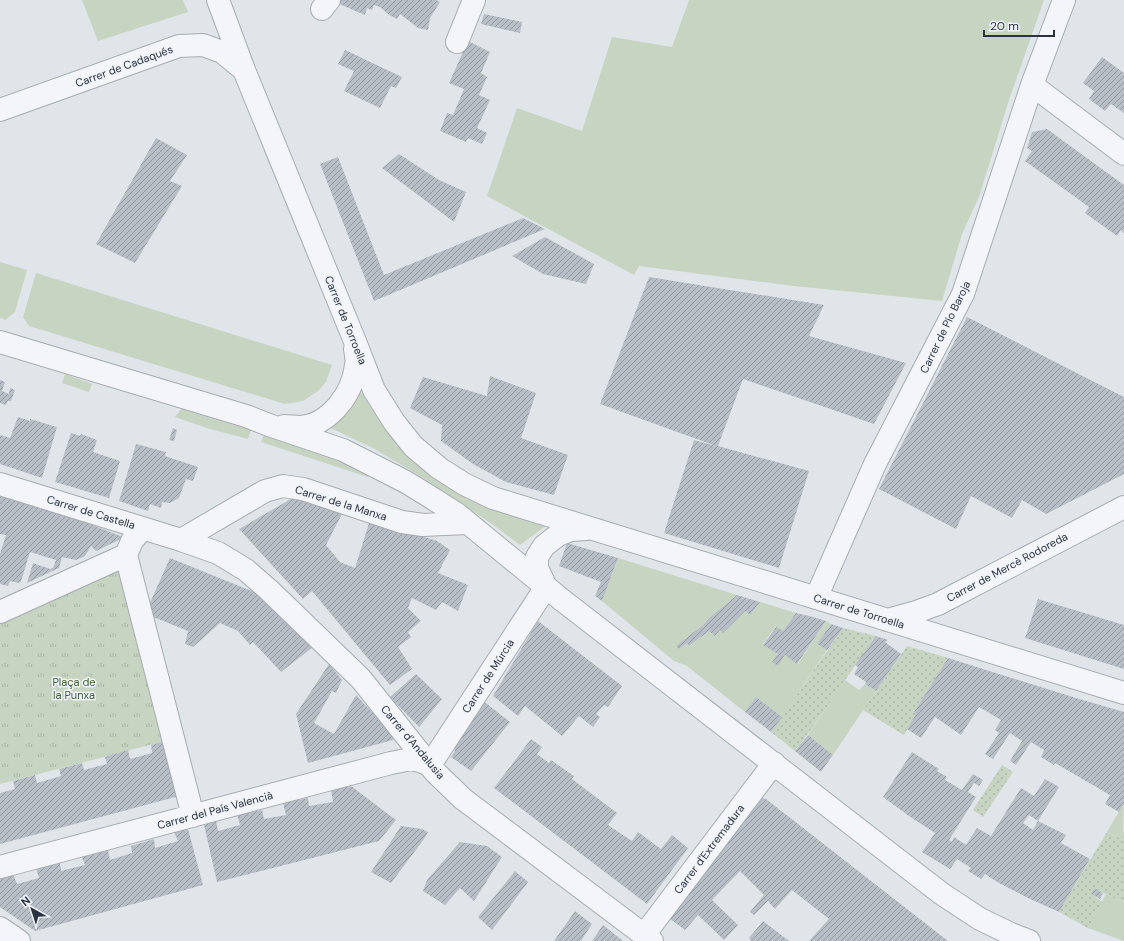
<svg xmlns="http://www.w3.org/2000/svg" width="1124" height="941" font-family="'DM Sans',sans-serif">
<defs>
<pattern id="park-tufts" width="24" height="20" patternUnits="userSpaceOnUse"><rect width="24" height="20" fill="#c7d4c1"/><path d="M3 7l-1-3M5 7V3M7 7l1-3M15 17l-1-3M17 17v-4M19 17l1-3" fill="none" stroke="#abb6a7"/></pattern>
<pattern id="garden-dots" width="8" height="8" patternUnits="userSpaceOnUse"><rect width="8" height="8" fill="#c7d4c1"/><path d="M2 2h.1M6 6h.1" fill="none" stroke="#abb6a7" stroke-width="1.8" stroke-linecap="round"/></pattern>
<pattern id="building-hatch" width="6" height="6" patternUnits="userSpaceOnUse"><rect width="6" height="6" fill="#b7bec6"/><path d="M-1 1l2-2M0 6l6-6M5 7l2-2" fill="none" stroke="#959ba2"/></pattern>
</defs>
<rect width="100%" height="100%" fill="#e0e5e9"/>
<path fill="#c7d4c1" d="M 82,0 L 183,0 L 188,12 L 98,41 Z
M 689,0 L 1044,0 L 1010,97 L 979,197 L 962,234 L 942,301 L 794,286 L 639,266 L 634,275 L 487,196 L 517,108 L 582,131 L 612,37 L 672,47 Z
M 0,262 L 27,270 L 15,312 L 5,320 L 0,318 Z
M 36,273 L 332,365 L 326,382 L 318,391 L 303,401 L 285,404 L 29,326 L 23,317 Z
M 65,374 L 92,384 L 89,392 L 62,383 Z
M 359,389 L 370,406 L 392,436 L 547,525 L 520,545 L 492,524 L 425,479 L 373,448 L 326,426 Z
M 181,409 L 251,430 L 248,439 L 210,429 L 175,417 Z
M 264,434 L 338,458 L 369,474 L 368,477 L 261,442 Z
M 618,558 L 737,595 L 709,618 L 703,625 L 677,646 L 679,649 L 687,643 L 690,646 L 709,631 L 715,636 L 720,630 L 745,611 L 750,615 L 760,602 L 796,613 L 783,631 L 775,627 L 763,644 L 778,654 L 773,662 L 778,666 L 785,655 L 798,664 L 826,621 L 831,624 L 817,644 L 827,650 L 782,717 L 756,697 L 745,712 L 687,666 L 674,661 L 602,601 Z
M 845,680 L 859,690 L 865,684 L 876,691 L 833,755 L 808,735 Z
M 1124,803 L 1123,832 L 1124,832 L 1124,840 L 1107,832 Z
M 1106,894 L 1124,903 L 1124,941 L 1088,928 Z"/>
<path fill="url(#park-tufts)" d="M 116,569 L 119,571 L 165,741 L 0,784 L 0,620 Z"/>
<path fill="url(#garden-dots)" d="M 843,628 L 876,636 C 848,674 824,714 795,751 L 771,732 Z
M 907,646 L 948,658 L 914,712 L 916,714 L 904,735 L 863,710 Z
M 1002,765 L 1013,772 L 983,817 L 973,810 Z
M 1107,832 L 1124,840 L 1124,903 L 1094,888 L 1091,894 L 1102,902 L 1088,928 L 1059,912 Z"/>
<path fill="url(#building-hatch)" d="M 339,0 L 391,0 L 393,1 L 393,0 L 436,0 L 440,2 L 430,18 L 428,30 L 418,28 L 400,14 L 397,19 L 389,15 L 380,7 L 374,5 L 372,10 L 367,8 L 365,15 L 337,3 Z
M 484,14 L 522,22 L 520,33 L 481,24 Z
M 468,41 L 490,52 L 481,73 L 487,77 L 479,95 L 490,100 L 477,128 L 487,133 L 482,144 L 468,138 L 466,142 L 440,131 L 447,113 L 453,115 L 464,89 L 449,83 Z
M 345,50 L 402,77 L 396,88 L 391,86 L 380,108 L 344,91 L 354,71 L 338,64 Z
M 1102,57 L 1124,73 L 1124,113 L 1111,104 L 1105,111 L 1089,99 L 1094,91 L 1083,83 Z
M 1047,129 L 1124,185 L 1124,233 L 1121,230 L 1117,236 L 1085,213 L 1089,207 L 1025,161 L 1032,151 L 1027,148 L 1032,132 Z
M 156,138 L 187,155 L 170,181 L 182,186 L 135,263 L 96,244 Z
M 399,154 L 439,180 L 466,192 L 454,222 L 382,168 Z
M 338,157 L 384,275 L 523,218 L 545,229 L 374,301 L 320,164 Z
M 545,237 L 594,264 L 586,284 L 543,274 L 512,256 Z
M 649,277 L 824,305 L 809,336 L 906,363 L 874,424 L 743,379 L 718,446 L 809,471 L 779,568 L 664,533 L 694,440 L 716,446 L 600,404 Z
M 967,317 L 1124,397 L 1124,474 L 1046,514 L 1022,500 L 1012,518 L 971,496 L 956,529 L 879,489 Z
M 490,376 L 536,393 L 521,438 L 568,455 L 554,495 L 506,482 L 473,464 L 441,441 L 442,425 L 410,408 L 423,377 L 487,396 Z
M 0,380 L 5,382 L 2,391 L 9,394 L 10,388 L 15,390 L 11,401 L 8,401 L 6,405 L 0,403 Z
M 18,417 L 30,421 L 30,419 L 57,427 L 42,478 L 0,464 L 0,435 L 10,438 Z
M 173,428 L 177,430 L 174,441 L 169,440 Z
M 71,433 L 80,436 L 81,434 L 97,440 L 93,452 L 120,461 L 109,498 L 55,482 Z
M 136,444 L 166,452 L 165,456 L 198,467 L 193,481 L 186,479 L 179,498 L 170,503 L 162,502 L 161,508 L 150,504 L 148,511 L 119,501 Z
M 0,495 L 74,518 L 123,537 L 121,539 L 96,551 L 91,546 L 85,556 L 76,560 L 62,557 L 59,568 L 27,583 L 33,563 L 50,569 L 53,568 L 56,560 L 30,552 L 21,581 L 19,583 L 10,581 L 8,586 L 0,584 L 0,554 L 6,535 L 0,534 Z
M 296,496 L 343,512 L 326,545 L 340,562 L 355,568 L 370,520 L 437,541 L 450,550 L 438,573 L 468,585 L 458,611 L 442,602 L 436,610 L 412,598 L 408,608 L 421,621 L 408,632 L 411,637 L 398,647 L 412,669 L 390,685 L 312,591 L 303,599 L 239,529 Z
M 567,543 L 618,558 L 602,601 L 595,596 L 601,582 L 559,566 Z
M 170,558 L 254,592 L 271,603 L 313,647 L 281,672 L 253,642 L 250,645 L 238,631 L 220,623 L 193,647 L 185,644 L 188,631 L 151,616 L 148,607 Z
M 737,595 L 760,602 L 750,615 L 745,611 L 723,633 L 720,630 L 715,636 L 709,631 L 689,646 L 687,643 L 679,649 L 676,646 L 703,625 L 709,618 Z
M 1038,599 L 1124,625 L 1124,669 L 1025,638 Z
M 796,613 L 813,617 L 826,621 L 797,664 L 785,655 L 778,666 L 772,662 L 778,654 L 763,645 L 776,627 L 783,631 Z
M 538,621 L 622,686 L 608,707 L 604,705 L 596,714 L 600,717 L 593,727 L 579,716 L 562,736 L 525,706 L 518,716 L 493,696 Z
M 831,624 L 843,628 L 827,650 L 817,644 Z
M 876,636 L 888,640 L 885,642 L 901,654 L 876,691 L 865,684 L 866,682 L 854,674 L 858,667 L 855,665 Z
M 948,658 L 1076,698 L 1124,712 L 1124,803 L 1119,812 L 1105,804 L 1110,795 L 1055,763 L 1054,765 L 1041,757 L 1044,750 L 1031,742 L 1016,765 L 1010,761 L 1022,741 L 1010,733 L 993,759 L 985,754 L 999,733 L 995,730 L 1001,720 L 979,707 L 961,735 L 935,717 L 921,738 L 907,729 L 916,714 L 914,712 Z
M 329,664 L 342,680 L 336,693 L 332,691 L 314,723 L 334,734 L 356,695 L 394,736 L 393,740 L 308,763 L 296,714 Z
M 416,674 L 442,699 L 419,727 L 390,697 Z
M 756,697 L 782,717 L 771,732 L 745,712 Z
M 482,700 L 510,722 L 471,771 L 451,757 L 455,751 L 455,745 Z
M 808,735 L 833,755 L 821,772 L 795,751 Z
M 531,739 L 542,747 L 537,754 L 549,763 L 551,760 L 574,776 L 572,779 L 617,813 L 608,825 L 632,841 L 638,832 L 661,849 L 672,835 L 688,848 L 647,904 L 494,788 Z
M 165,741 L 179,796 L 0,844 L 0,793 L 15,789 L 13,781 L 35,775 L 37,783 L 61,776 L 59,769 L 82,763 L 84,770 L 107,764 L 105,757 L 128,750 L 130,759 L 152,753 L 151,745 Z
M 912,752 L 939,769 L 937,771 L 947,777 L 945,780 L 962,790 L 973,774 L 983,780 L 979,786 L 974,783 L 968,792 L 976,797 L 949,840 L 952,842 L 954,837 L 966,845 L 977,828 L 991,836 L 1021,788 L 1034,796 L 1045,779 L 1059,787 L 1038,821 L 1029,815 L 1023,823 L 1033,830 L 1038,821 L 1066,835 L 1061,843 L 1090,859 L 1059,912 L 1028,898 L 999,883 L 985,874 L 981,879 L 968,871 L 971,868 L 957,859 L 950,869 L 922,852 L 935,833 L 909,816 L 883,797 Z
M 351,786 L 396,820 L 379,841 L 217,882 L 204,825 L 216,820 L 218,831 L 240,825 L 237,814 L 262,810 L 264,819 L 286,815 L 283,803 L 308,798 L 309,806 L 333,802 L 331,790 Z
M 762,798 L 766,799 L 948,941 L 809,941 L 829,919 L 792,890 L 775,909 L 768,901 L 754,915 L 750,912 L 764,895 L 740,871 L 712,900 L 738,925 L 724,940 L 698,915 L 685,930 L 669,918 L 758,801 Z
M 401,826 L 422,829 L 428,832 L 424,839 L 391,883 L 371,872 Z
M 188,829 L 203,885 L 35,931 L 0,907 L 0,878 L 13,874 L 17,884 L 39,878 L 36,868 L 60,862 L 61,871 L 85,865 L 82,857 L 108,850 L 110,860 L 132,853 L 131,846 L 154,839 L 155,848 L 178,841 L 174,832 Z
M 460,842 L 487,846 L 502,857 L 474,901 L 460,888 L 445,905 L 423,891 L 427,880 Z
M 515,871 L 528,882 L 492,930 L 478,917 Z
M 1094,888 L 1103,893 L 1100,899 L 1091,894 Z
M 575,911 L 592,924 L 581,941 L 554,941 Z
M 763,921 L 789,941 L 751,941 L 749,938 Z
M 603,925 L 623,941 L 592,941 Z"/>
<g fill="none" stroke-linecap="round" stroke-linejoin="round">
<g stroke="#a5acb3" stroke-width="24">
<path id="minor" d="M 218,0 L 244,70 L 354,339 L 374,390 L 394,422 L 413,446 L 439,468 L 464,484 L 493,498 L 1124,693
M 322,9 L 329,0
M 457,42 L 474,0
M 1032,85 L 1124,154
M 0,110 L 179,46 L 203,45 L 222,52 L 244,70
M 0,342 L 246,416 L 269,425 L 343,450 L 406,482 L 432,498 L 457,514 L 562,600 L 942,894 L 980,919 L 1011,934 L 1029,941
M 284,426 C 289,426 295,427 300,427 C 330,425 353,393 356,365 C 357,360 356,354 355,349
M 0,484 L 181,540 L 218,553 L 246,570 L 270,591 L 361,679 L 435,772 L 463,799 L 652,941
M 143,528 L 132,541 L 126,555 L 193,816
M 181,540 L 265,491 L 283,486 L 303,489 L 402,522 L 423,525 L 467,523
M 816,598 L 875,464 L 963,294 L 1032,85 L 1064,0
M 0,612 L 126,555
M 887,620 L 916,612 L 938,604 L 1124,507
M 0,867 L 391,763 L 411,759 L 420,761 L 430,765 L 546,587 L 537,568 L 537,557 L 544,546 L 558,535 L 571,530 L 587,529
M 0,928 L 19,941
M 644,935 L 774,763"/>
</g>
<use href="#minor" stroke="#f3f5f8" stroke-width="22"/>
</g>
<g text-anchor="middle" stroke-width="3" stroke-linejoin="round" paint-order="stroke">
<g font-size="11" fill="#293341" stroke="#f0f3f7">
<text transform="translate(124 66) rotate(-20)" y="4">Carrer de Cadaqués</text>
<text transform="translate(346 320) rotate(68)" y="4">Carrer de Torroella</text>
<text transform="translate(945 327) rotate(-64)" y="4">Carrer de Pío Baroja</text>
<text transform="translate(341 503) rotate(17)" y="4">Carrer de la Manxa</text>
<text transform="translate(91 512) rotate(17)" y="4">Carrer de Castella</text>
<text transform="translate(1007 567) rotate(-28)" y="4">Carrer de Mercè Rodoreda</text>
<text transform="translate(859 611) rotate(17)" y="4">Carrer de Torroella</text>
<text transform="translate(488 676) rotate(-57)" y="4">Carrer de Múrcia</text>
<text transform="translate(413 742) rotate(50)" y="4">Carrer d'Andalusia</text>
<text transform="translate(215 810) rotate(-15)" y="4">Carrer del País Valencià</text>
<text transform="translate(709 849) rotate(-53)" y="4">Carrer d'Extremadura</text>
</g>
<g font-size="11" fill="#3f5d36" stroke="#f0f3f7">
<text x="74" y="686">Plaça de<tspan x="74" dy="13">la Punxa</tspan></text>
</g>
</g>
<g transform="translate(32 909) rotate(321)" stroke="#f0f3f7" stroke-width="3" paint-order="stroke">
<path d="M0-3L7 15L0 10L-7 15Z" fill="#293341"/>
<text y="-6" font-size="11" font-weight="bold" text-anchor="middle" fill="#293341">N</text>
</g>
<path d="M984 30v6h70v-6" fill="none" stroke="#293341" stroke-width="2"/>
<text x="990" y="30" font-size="12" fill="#293341" stroke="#f0f3f7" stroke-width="3" paint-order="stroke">20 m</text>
</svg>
